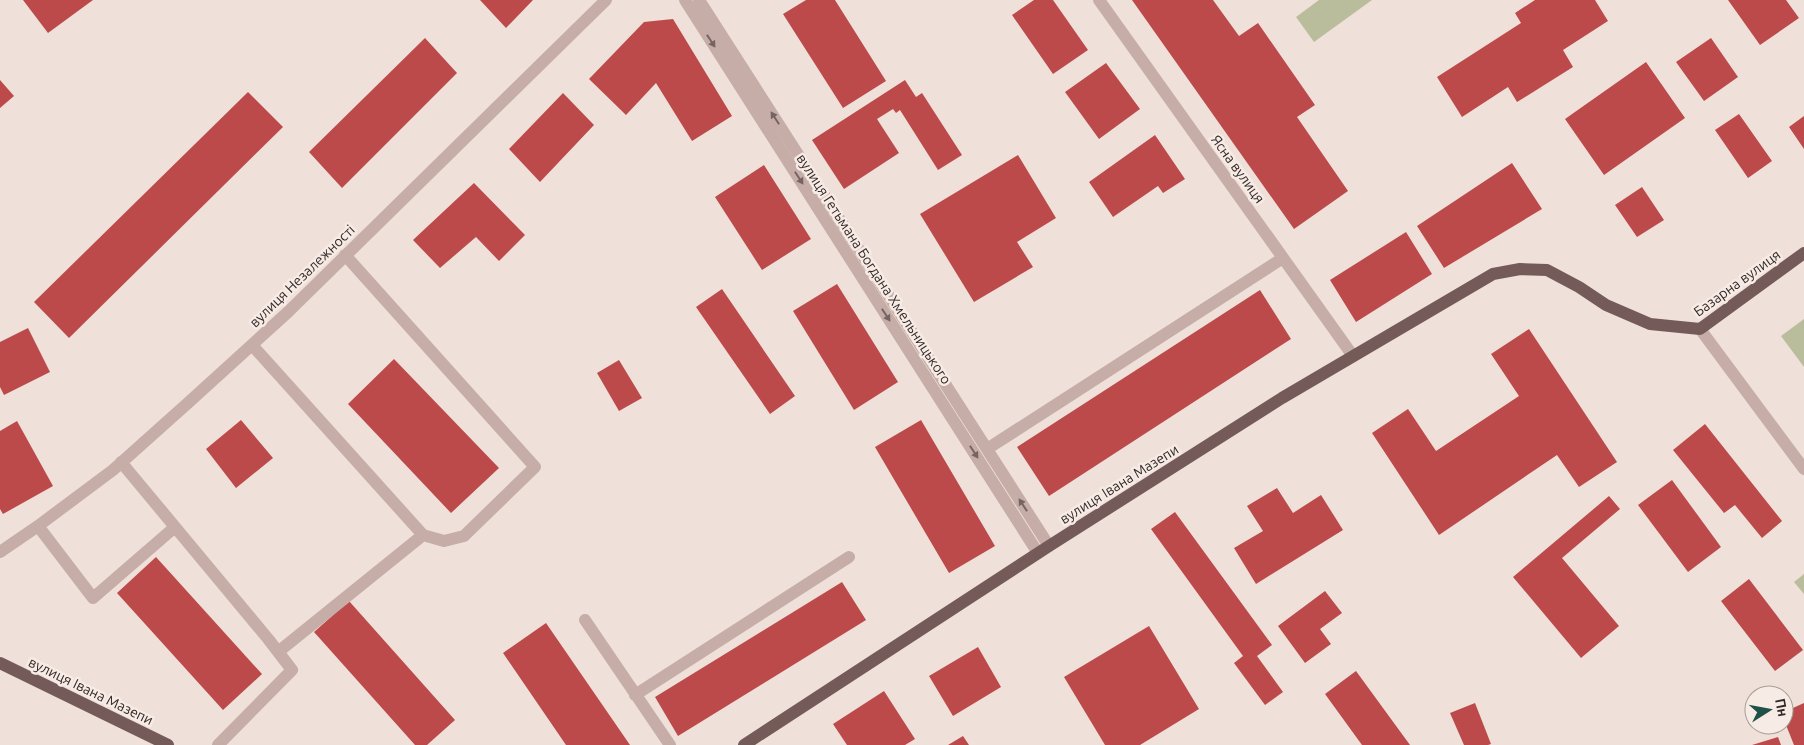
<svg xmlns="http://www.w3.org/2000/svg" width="1804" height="745" font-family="Ubuntu,sans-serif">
<rect width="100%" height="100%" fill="#efe0da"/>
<path fill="#babd9b" d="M 1319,0 L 1372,0 L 1314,42 L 1296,17 Z
M 1804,319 L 1804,367 L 1781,336 Z
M 1804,574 L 1804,594 L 1794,582 Z"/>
<path fill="#bd4a4a" d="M 23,0 L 93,0 L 48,33 Z
M 480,0 L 533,0 L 506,28 Z
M 806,0 L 835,0 L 886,81 L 843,108 L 783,14 Z
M 1034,0 L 1053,0 L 1088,50 L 1053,74 L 1012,15 Z
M 1132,0 L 1213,0 L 1239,36 L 1258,23 L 1315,105 L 1297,117 L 1348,191 L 1294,229 Z
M 1535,0 L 1595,0 L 1608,21 L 1563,50 L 1573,67 L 1517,102 L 1508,87 L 1462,117 L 1437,77 L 1521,23 L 1515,13 Z
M 1728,0 L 1786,0 L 1799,18 L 1760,45 Z
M 673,19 L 732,116 L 692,141 L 656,83 L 626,115 L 589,79 L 644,22 Z
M 425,38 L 457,73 L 342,188 L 309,152 Z
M 1711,38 L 1738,77 L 1704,101 L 1676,62 Z
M 1646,62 L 1685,118 L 1604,175 L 1565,119 Z
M 1106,63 L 1140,109 L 1099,139 L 1065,92 Z
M 0,80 L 14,96 L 0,108 Z
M 905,80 L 916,97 L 922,93 L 962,155 L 938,170 L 900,110 L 896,113 L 893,109 L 877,119 L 899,153 L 844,189 L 812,140 Z
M 248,92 L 283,127 L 69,338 L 34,302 Z
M 563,93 L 594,125 L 540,182 L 509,149 Z
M 1739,114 L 1772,161 L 1748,178 L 1715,130 Z
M 1804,116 L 1804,149 L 1789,127 Z
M 1155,135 L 1185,179 L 1163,193 L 1158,186 L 1113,217 L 1089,182 Z
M 1018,155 L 1056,218 L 1017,242 L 1033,267 L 974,302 L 920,214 Z
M 1512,163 L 1542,209 L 1444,268 L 1417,226 Z
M 764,165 L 811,239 L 762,270 L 715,197 Z
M 474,183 L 525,235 L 499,261 L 476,237 L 440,268 L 413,240 Z
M 1642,187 L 1664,220 L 1637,237 L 1615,205 Z
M 1406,232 L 1432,274 L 1356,322 L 1330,280 Z
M 837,284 L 898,382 L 854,410 L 793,311 Z
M 722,289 L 795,396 L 770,414 L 696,307 Z
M 1260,290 L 1291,339 L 1049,496 L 1017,447 Z
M 28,328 L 50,372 L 4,395 L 0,387 L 0,342 Z
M 1529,329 L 1617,462 L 1579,487 L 1557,455 L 1439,535 L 1372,433 L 1408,409 L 1436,451 L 1519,396 L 1491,354 Z
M 394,359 L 499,468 L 451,513 L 348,404 Z
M 619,360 L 642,398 L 619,411 L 597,373 Z
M 241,420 L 273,458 L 236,488 L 206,449 Z
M 921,420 L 995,546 L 949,573 L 875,447 Z
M 17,421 L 53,486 L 3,514 L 0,509 L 0,431 Z
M 1705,424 L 1782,521 L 1762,538 L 1735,505 L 1724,513 L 1673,450 Z
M 1672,480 L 1721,547 L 1688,572 L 1638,505 Z
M 1277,488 L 1293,513 L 1321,495 L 1343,530 L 1256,584 L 1234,548 L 1263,531 L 1247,506 Z
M 1609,496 L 1620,509 L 1562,558 L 1619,626 L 1581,658 L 1513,577 Z
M 1175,512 L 1272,645 L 1257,656 L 1283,692 L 1265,705 L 1234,663 L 1243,656 L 1151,529 Z
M 156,557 L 262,674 L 223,710 L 117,593 Z
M 1749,579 L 1803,650 L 1775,671 L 1721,601 Z
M 842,582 L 866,620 L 678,736 L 655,697 Z
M 1325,591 L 1342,613 L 1320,629 L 1331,644 L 1305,663 L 1278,626 Z
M 349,601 L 455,720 L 427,745 L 415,745 L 314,632 Z
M 546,623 L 630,745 L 566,745 L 503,653 Z
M 1149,626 L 1199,709 L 1140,745 L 1105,745 L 1064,677 Z
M 978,647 L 1001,687 L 953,716 L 929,676 Z
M 1356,671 L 1410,745 L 1362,745 L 1325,694 Z
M 884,691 L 915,739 L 905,745 L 847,745 L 833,724 Z
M 1475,703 L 1491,744 L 1488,745 L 1464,745 L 1450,713 Z
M 1804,703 L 1804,745 L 1794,745 L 1784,720 L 1784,712 Z
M 963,736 L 969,745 L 948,745 Z
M 1778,737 L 1781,745 L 1752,745 Z"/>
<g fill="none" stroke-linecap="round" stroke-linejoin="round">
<path stroke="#c6ada7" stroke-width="12" d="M 685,0 L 1038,553
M 699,0 L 1049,546
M 1099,0 L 1353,356
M 1700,329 L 1804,469
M 252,345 L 423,535
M 987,449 L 1283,258
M 121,462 L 269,640 L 292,670 L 218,745
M 38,526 L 93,598 L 175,527
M 0,552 L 38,526 L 113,470 L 189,402 L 288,312 L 606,0
M 585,620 L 670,745
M 278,652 L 423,535 L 444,541 L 464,536 L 535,467 L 345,255
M 635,695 L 849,557"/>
<path stroke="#745b59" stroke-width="12" d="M 0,663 L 168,745
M 744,745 L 1049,546 L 1282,398 L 1493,274 L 1520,269 L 1547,270 L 1579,287 L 1606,305 L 1650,324 L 1700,329 L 1804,253"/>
</g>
<defs><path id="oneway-solid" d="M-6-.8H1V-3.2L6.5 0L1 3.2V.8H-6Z" transform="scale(1.25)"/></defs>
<g fill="#756461">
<use href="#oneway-solid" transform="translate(711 41) rotate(57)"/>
<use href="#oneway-solid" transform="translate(775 118) rotate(-123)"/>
<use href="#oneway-solid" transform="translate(799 178) rotate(57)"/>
<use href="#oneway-solid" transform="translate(886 315) rotate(57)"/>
<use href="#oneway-solid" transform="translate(974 452) rotate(57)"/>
<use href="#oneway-solid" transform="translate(1023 505) rotate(-123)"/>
</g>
<g text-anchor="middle" stroke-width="5" stroke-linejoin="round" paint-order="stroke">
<g font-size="14" fill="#332827" stroke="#f7ebe5">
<text transform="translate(1238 169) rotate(54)" y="5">Ясна вулиця</text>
<text transform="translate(874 269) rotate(57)" y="5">вулиця Гетьмана Богдана Хмельницького</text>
<text transform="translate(302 276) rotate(-44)" y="5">вулиця Незалежності</text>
<text transform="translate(1737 283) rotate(-36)" y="5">Базарна вулиця</text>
<text transform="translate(1119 484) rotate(-32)" y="5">вулиця Івана Мазепи</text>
<text transform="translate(91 691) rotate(26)" y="5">вулиця Івана Мазепи</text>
</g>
</g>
<g transform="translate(1769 710) rotate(79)"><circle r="24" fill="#f7ebe5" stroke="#a99d99"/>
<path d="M0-4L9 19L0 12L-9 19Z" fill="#1f5149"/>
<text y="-8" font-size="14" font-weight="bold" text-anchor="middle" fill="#332827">Пн</text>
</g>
</svg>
